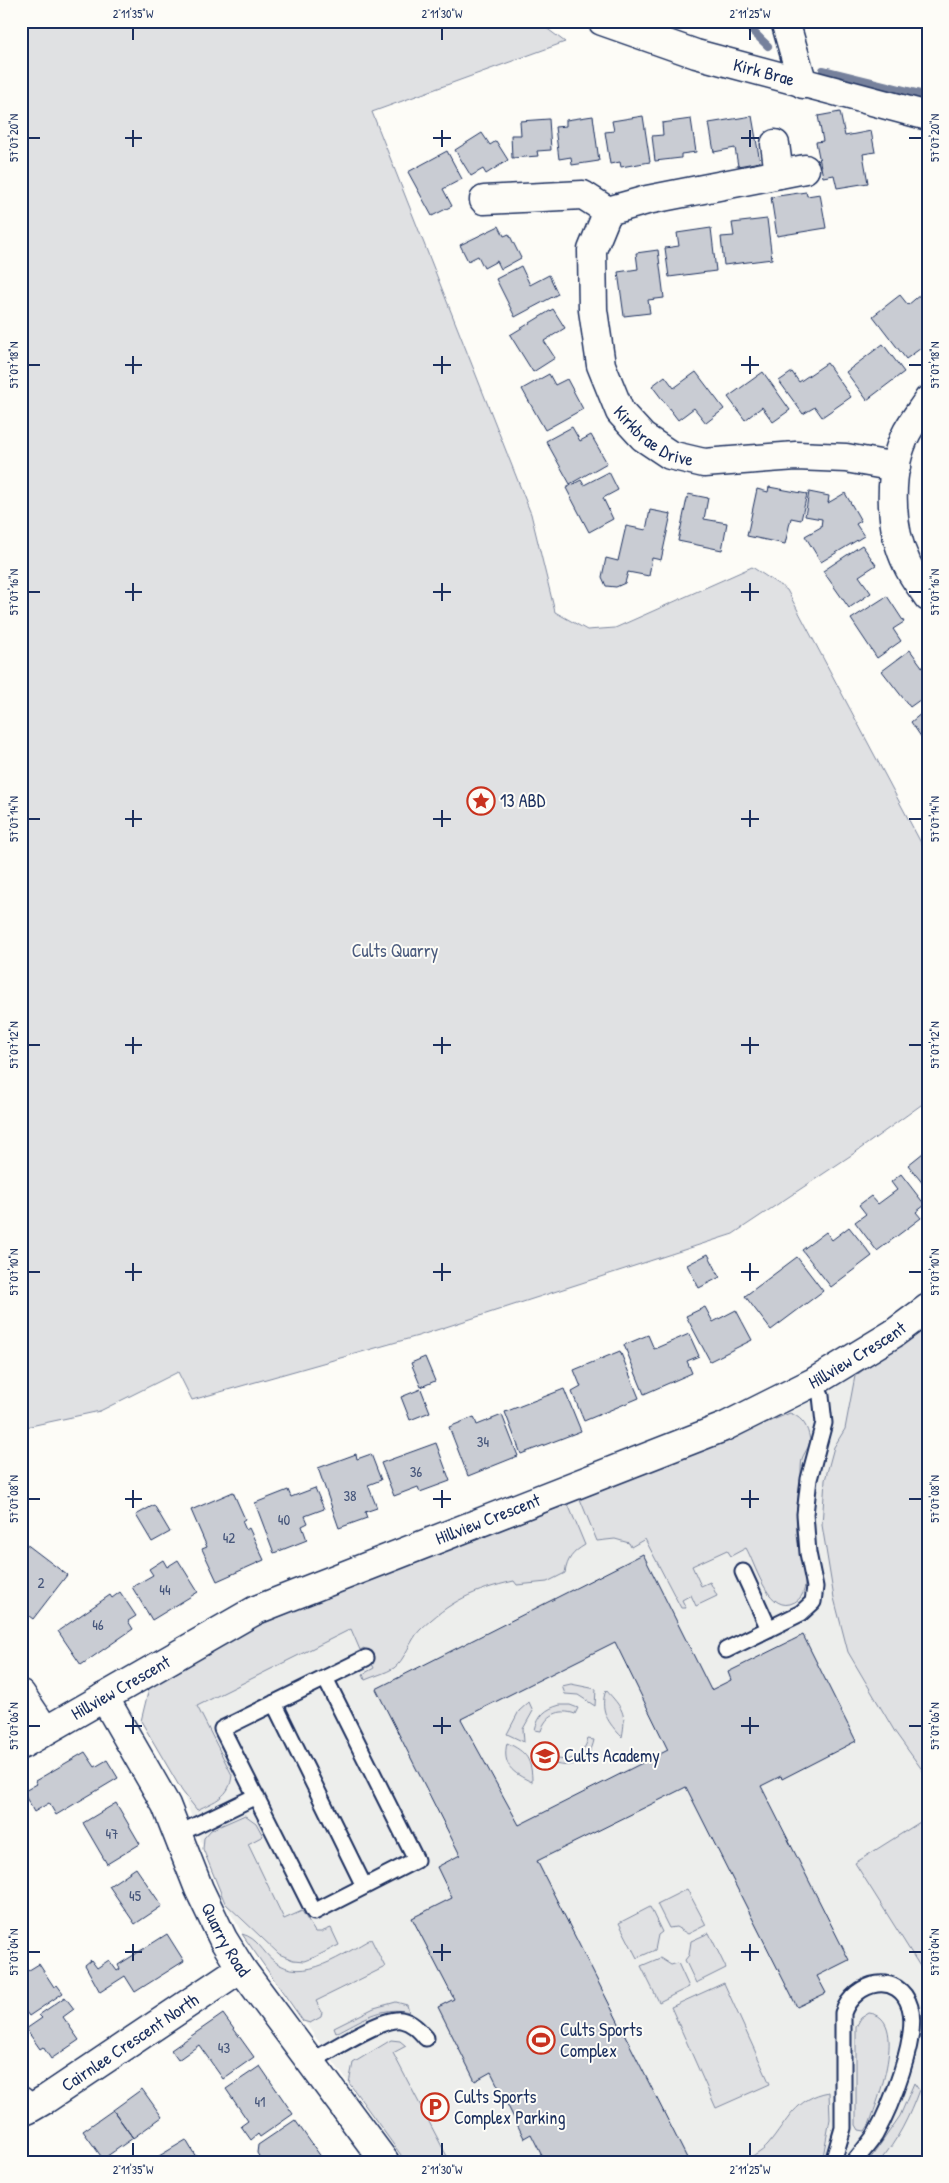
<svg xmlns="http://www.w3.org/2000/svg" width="949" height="2183" font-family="'Patrick Hand',sans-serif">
<rect width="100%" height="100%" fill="#fdfcf7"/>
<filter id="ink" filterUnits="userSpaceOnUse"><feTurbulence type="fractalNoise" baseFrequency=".02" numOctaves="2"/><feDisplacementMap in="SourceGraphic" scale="10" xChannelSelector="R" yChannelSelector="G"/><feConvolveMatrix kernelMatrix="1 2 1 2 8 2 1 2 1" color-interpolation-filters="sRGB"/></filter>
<g filter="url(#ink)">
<path fill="#edeeec" d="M 928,1323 L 928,2162 L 406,2162 L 248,1944 L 225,1903 L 208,1861 L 182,1791 L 141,1721 L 149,1688 L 338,1592 L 568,1504 L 790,1413 L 855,1376 Z"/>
<path fill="#e0e1e3" stroke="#7e88a0" d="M 21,21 L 537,21 L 565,42 L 372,112 L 531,514 L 555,612 L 587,630 L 615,628 L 752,567 L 787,590 L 928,856 L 928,1100 L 853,1154 L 733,1234 L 418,1336 L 192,1400 L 178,1372 L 100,1411 L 21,1428 Z
M 928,1323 L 928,1778 L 895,1732 L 848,1652 L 834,1598 L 822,1525 L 825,1480 L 834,1447 L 845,1429 L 855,1376 Z
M 790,1413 C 800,1417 806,1423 809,1435 C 812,1446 805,1450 802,1459 C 801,1464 801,1470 801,1475 C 798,1495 795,1515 797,1535 C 799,1555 818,1596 790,1604 C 767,1610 755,1563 746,1548 L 731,1556 L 727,1550 L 692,1566 L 701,1586 L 710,1582 L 717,1596 L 696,1606 L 691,1595 L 682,1600 L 686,1608 L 681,1608 L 645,1539 L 631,1547 L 629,1543 L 615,1539 L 597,1541 L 580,1499 Z
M 568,1504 L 585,1545 C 573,1552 567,1559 565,1573 L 547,1582 L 517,1585 L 514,1581 C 474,1590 450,1601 420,1630 C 410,1640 405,1660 394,1668 C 386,1673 374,1676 365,1680 L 363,1674 L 374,1668 L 364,1648 L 360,1650 L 351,1629 L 197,1706 L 232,1775 C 230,1797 215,1801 197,1810 L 182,1791 L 141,1721 L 149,1688 L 234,1636 L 338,1592 Z
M 571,1684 L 596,1689 L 595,1706 L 578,1695 L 565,1694 L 562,1686 Z
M 606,1690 C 622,1708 627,1713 622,1737 C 608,1723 599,1710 606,1690 Z
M 529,1702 L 533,1711 L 523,1729 L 524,1742 L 507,1734 L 519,1711 Z
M 560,1705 L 570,1705 L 578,1708 L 575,1714 C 559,1708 546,1715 541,1731 L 535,1730 C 538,1716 545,1709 560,1705 Z
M 588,1739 L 594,1740 C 590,1761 572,1770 552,1763 L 554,1758 C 571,1763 583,1756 588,1739 Z
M 507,1743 C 527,1752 532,1760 532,1782 C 512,1773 502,1765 507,1743 Z
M 245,1815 L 256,1823 L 263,1836 L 248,1844 L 284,1919 L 302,1911 L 315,1932 L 321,1932 L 331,1928 L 339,1945 L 315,1957 L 304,1961 L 293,1960 L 279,1954 L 225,1903 L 203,1849 L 204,1838 L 211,1830 Z
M 928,1817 L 928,1979 L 855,1863 Z
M 687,1889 L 706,1925 L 688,1934 L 676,1927 L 669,1928 L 657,1904 Z
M 650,1907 L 662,1932 L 658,1935 L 655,1950 L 637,1958 L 619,1923 Z
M 709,1933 L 726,1968 L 696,1983 L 685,1960 L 689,1955 L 691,1941 Z
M 242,1934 C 258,1938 262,1952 274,1961 C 304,1985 344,1953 371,1939 L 385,1967 L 316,2001 L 322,2012 L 321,2017 L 310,2023 L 303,2021 Z
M 660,1958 L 671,1965 L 678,1963 L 689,1987 L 659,2002 L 641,1966 Z
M 724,1983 L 770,2084 L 716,2108 L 671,2007 Z
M 396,2002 L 407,2005 L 409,2012 C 382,2005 360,2021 336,2033 L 334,2028 L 374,2008 Z
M 869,2013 C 910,2017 877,2103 869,2125 L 865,2131 L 859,2130 L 856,2125 L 856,2027 L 861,2018 Z
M 391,2040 L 400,2041 L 406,2046 L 393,2053 L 450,2162 L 406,2162 L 349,2083 L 353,2063 Z
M 914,2083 L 919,2090 C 909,2117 898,2140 879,2162 L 868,2162 L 900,2116 Z
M 829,2092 L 830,2119 L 822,2162 L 747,2162 C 753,2155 761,2153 768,2145 C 788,2121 795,2098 829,2092 Z"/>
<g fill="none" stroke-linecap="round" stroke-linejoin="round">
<path stroke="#76819c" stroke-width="8" d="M 742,21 L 768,46
M 823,70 L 928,96"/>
</g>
<path fill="#c9ccd3" stroke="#1b2f5e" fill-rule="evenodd" d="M 840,112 L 845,136 L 871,131 L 875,152 L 863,154 L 868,183 L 837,188 L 834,175 L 823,177 L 816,142 L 823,141 L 818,116 Z
M 593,116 L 599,161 L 572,165 L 571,157 L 559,159 L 555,127 L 566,126 L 566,120 Z
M 643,116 L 650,162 L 621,167 L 620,162 L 610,164 L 605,132 L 614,131 L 612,121 Z
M 752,116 L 760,162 L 738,166 L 735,148 L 714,152 L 709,123 Z
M 549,119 L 551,150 L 537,151 L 538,156 L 512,158 L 511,135 L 521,135 L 520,121 Z
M 691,119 L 696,152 L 681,154 L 681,158 L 655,161 L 652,136 L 663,135 L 662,123 Z
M 482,133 L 490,145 L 496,141 L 508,160 L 486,174 L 483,169 L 471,176 L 455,150 Z
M 447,151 L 462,179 L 443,189 L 452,206 L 432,216 L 408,172 Z
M 806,192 L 807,196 L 820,194 L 826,228 L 777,236 L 771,197 Z
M 767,219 L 772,259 L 724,265 L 721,237 L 734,236 L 732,223 Z
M 499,226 L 504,236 L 509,234 L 521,258 L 501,269 L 497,261 L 484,268 L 478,256 L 468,261 L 460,245 Z
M 711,228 L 716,271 L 669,277 L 665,248 L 679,246 L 677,233 Z
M 658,250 L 664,298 L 648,300 L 650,313 L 624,316 L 618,272 L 638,269 L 636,253 Z
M 521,266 L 530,285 L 549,275 L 558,294 L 515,317 L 496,279 Z
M 921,294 L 928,303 L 928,343 L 906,359 L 873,316 L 900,295 L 908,305 Z
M 553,309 L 565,328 L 544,341 L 555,358 L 533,372 L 510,335 Z
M 883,344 L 904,372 L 867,400 L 846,372 Z
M 827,363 L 851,397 L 822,417 L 815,407 L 803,414 L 779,381 L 792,372 L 799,382 Z
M 696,372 L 724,409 L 706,423 L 694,408 L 678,420 L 652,386 L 665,376 L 674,388 Z
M 763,372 L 790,410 L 773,422 L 762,407 L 745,420 L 728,397 Z
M 549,374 L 555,385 L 567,379 L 583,409 L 545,430 L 522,389 Z
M 572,427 L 580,441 L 591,435 L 607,463 L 570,484 L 546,441 Z
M 609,472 L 618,490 L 603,498 L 613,519 L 589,532 L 566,488 L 581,480 L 584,485 Z
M 769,487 L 807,494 L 801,520 L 791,518 L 785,544 L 747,536 L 757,489 L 768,492 Z
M 809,492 L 829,496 L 828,503 L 845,493 L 861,521 L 856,524 L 864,536 L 821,562 L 805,536 L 821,527 L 822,519 L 805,516 Z
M 688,494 L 708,498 L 704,519 L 727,523 L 722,550 L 678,541 Z
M 650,510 L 671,514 L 661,560 L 652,558 L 649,576 L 628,572 L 625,583 L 616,587 L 606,586 L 602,577 L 606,558 L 618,561 L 626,526 L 646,530 Z
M 862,545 L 876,565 L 859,576 L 871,593 L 849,608 L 823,571 Z
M 887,596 L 904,622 L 893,629 L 901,641 L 877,658 L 851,619 Z
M 910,650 L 928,675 L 928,694 L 910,707 L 882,671 Z
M 928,708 L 928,742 L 926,744 L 911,722 Z
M 928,1149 L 928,1190 L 908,1165 Z
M 901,1174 L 925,1205 L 916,1212 L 921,1218 L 877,1251 L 855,1222 L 866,1214 L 859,1205 L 871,1196 L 878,1204 L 897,1190 L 891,1182 Z
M 849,1227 L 872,1256 L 831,1287 L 802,1250 L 826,1232 L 832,1240 Z
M 708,1254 L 720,1277 L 699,1288 L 687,1265 Z
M 797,1257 L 823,1291 L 771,1330 L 745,1296 Z
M 705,1307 L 713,1322 L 736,1310 L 752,1340 L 710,1361 L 686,1316 Z
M 689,1334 L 699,1356 L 687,1361 L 692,1373 L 644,1394 L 624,1345 L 648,1335 L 654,1349 Z
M 620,1351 L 639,1398 L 584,1421 L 572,1392 L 581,1387 L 574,1370 Z
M 425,1357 L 435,1381 L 421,1387 L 411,1363 Z
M 421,1389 L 430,1412 L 410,1420 L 401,1397 Z
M 564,1389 L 581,1431 L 521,1454 L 505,1412 Z
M 502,1415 L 518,1456 L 468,1476 L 449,1427 L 474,1417 L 477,1425 Z
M 436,1443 L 450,1481 L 420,1492 L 418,1487 L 394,1496 L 381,1463 Z
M 356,1454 L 357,1459 L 371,1454 L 381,1480 L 368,1485 L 377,1508 L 365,1512 L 367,1518 L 339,1528 L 318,1468 Z
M 315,1488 L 324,1509 L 305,1516 L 308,1523 L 302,1526 L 307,1540 L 274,1553 L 255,1503 L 288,1490 L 291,1497 Z
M 233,1492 L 245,1519 L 242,1521 L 246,1530 L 249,1528 L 264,1560 L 217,1581 L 202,1549 L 207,1547 L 191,1510 Z
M 154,1505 L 170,1532 L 152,1542 L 136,1515 Z
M 21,1540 L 67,1575 L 33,1619 L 21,1610 Z
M 643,1554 L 711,1690 L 731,1680 L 728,1672 L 803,1635 L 856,1741 L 782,1779 L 781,1776 L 761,1786 L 849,1960 L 817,1976 L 826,1993 L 797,2007 L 686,1787 L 537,1861 L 689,2162 L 545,2162 L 531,2134 L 524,2138 L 491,2072 L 475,2081 L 438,2007 L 454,1999 L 412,1918 L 452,1898 L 437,1867 L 460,1855 L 376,1689 ZM 615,1642 L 668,1750 L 519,1825 L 461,1719 Z
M 163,1560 L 167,1567 L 178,1560 L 198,1592 L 152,1620 L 132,1587 L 153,1575 L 149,1569 Z
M 120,1592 L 136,1616 L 128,1621 L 133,1629 L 81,1665 L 58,1631 L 110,1595 L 112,1598 Z
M 85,1752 L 95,1767 L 107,1760 L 118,1778 L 56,1815 L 49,1803 L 34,1812 L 23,1792 L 37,1784 L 35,1781 Z
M 116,1803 L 140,1844 L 107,1864 L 83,1823 Z
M 136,1868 L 162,1906 L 135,1924 L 109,1886 Z
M 167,1934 L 184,1961 L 135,1992 L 125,1976 L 100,1992 L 85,1965 L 91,1960 L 97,1968 L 109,1960 L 117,1971 L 120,1969 L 118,1965 Z
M 39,1964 L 54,1987 L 57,1985 L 63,1993 L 29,2016 L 21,2005 L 21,1975 Z
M 65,1997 L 74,2009 L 63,2017 L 79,2040 L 51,2059 L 43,2047 L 40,2049 L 26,2029 L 42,2018 L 39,2015 Z
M 223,2014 L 254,2057 L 223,2079 L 199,2045 L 178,2060 L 171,2050 Z
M 260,2066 L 293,2114 L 260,2137 L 258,2134 L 251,2140 L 241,2126 L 248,2121 L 226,2089 Z
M 142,2089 L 162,2117 L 133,2138 L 113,2110 Z
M 113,2110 L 133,2138 L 103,2159 L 83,2131 Z
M 295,2120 L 324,2161 L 267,2162 L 260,2158 L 257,2153 L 258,2145 Z
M 186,2140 L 196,2157 L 188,2162 L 149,2162 Z"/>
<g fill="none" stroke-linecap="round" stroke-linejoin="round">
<g stroke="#1b2f5e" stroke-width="19">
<path id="lane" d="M 743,1572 L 769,1629
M 726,1650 L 801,1613 L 813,1602 L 815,1587 L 808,1553 L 805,1514 L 809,1479 L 824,1423 L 821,1396 L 814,1382
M 325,1678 L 416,1860 L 314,1912 L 222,1729 L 366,1658
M 274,1703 L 364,1886
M 178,1834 L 256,1796
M 310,2062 C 329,2052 382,2017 401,2020 C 412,2022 419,2030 426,2038
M 833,2162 L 843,2128 L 843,2013 C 855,1980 899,1971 910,2007 C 919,2037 890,2108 875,2135 C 869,2144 861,2153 854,2162"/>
</g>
<g stroke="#1b2f5e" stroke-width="31">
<g id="street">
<path d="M 785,21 L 803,84"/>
<path d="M 775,144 L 779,174"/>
<path d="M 484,200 L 583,195 L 608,211 L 647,200 L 805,169"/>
<path id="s1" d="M 608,211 L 592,250 L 593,310 L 601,365 L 620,412 L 643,437 L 670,455 L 704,463 L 796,456 L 846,458 L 896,467"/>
<path d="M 928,400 C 921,411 913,421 907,432 C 887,470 889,527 907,564 C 912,576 921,586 928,597"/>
<path d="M 21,1694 L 45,1730"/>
<path id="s2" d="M 104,1697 L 166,1805 L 199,1889 L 223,1939 L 241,1968 L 385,2162"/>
<path id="s3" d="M 21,1745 L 256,1610 L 724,1427 L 814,1382 L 893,1334 L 928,1308"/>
<path id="s4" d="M 21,2101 L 27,2110 L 46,2099 L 241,1968"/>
</g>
</g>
<g stroke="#1b2f5e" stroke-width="31">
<g id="secondary">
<path id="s5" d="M 602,21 L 696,54 L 928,116"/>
</g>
</g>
<use href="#lane" stroke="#fdfcf7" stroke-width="15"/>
<use href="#street" stroke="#fdfcf7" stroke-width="28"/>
<use href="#secondary" stroke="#fdfcf7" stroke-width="28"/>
</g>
</g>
<path fill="none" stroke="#1b2f5e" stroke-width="2" d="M 133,28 L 133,40M 442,28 L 442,40M 750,28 L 750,40M 133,130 L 133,147M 442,130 L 442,147M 750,130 L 750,147M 28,138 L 40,138M 125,138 L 142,138M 433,138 L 451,138M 741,138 L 759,138M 909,138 L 922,138M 133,356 L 133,374M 442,356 L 442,374M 750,356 L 750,374M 28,365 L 40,365M 125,365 L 142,365M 433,365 L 451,365M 741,365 L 759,365M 909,365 L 922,365M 133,583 L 133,601M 442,583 L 442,601M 750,583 L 750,601M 28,592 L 40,592M 125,592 L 142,592M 433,592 L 451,592M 741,592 L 759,592M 909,592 L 922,592M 133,810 L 133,827M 442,810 L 442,827M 750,810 L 750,827M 28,819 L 40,819M 125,819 L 142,819M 433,819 L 451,819M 741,819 L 759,819M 909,819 L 922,819M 133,1037 L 133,1054M 442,1037 L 442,1054M 750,1037 L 750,1054M 28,1045 L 40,1045M 125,1045 L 142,1045M 433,1045 L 451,1045M 741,1045 L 759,1045M 909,1045 L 922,1045M 133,1263 L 133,1281M 442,1263 L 442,1281M 750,1263 L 750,1281M 28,1272 L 40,1272M 125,1272 L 142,1272M 433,1272 L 451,1272M 741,1272 L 759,1272M 909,1272 L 922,1272M 133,1490 L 133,1508M 442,1490 L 442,1508M 750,1490 L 750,1508M 28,1499 L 40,1499M 125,1499 L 142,1499M 433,1499 L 451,1499M 741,1499 L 759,1499M 909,1499 L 922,1499M 133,1717 L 133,1734M 442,1717 L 442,1734M 750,1717 L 750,1734M 28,1726 L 40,1726M 125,1726 L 142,1726M 433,1726 L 451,1726M 741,1726 L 759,1726M 909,1726 L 922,1726M 133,1944 L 133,1961M 442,1944 L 442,1961M 750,1944 L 750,1961M 28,1952 L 40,1952M 125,1952 L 142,1952M 433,1952 L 451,1952M 741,1952 L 759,1952M 909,1952 L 922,1952M 133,2143 L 133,2156M 442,2143 L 442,2156M 750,2143 L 750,2156"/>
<defs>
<g id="sight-ring" transform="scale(1.4375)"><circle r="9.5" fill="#fdfcf7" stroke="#c8321e" stroke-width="1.5"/><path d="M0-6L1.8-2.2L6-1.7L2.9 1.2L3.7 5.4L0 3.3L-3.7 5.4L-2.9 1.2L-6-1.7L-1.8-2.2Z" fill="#c8321e"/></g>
<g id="school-ring" transform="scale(1.4375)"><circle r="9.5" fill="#fdfcf7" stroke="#c8321e" stroke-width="1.5"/><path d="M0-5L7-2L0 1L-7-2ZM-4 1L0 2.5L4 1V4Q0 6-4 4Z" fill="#c8321e"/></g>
<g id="stadium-ring" transform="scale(1.4375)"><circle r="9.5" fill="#fdfcf7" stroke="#c8321e" stroke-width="1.5"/><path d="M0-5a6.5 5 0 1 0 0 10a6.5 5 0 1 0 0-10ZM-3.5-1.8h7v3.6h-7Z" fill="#c8321e"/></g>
<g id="parking-ring" transform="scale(1.4375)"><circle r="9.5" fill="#fdfcf7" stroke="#c8321e" stroke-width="1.5"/><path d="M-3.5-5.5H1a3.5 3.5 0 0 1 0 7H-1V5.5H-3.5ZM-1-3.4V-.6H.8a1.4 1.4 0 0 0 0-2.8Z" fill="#c8321e"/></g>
</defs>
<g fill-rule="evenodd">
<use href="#sight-ring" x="481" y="801"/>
<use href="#school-ring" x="545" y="1756"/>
<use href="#stadium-ring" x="541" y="2040"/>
<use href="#parking-ring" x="435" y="2107"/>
</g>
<g text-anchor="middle" stroke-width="4" stroke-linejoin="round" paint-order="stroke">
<g font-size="15" fill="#46567b">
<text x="483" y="1447">34</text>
<text x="416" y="1477">36</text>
<text x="350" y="1501">38</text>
<text x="284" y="1525">40</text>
<text x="229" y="1543">42</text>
<text x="41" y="1588">2</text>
<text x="165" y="1595">44</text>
<text x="98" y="1630">46</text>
<text x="112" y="1839">47</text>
<text x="135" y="1901">45</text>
<text x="224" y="2053">43</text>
<text x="260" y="2107">41</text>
</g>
<g font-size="18" fill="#1b2f5e" stroke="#fdfcf7">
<text dy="6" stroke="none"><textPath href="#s5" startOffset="170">Kirk Brae</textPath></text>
<text dy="6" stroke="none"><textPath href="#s1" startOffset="251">Kirkbrae Drive</textPath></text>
<text dy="6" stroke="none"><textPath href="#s3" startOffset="925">Hillview Crescent</textPath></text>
<text dy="6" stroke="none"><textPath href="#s3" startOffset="520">Hillview Crescent</textPath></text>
<text dy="6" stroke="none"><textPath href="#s3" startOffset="115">Hillview Crescent</textPath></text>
<text dy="6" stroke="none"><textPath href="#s2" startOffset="272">Quarry Road</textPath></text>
<text dy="6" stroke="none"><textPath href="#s4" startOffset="134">Cairnlee Crescent North</textPath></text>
</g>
<g font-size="18" fill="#1b2f5e" stroke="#fdfcf7" text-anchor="start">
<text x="500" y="807">13 ABD</text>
<text x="564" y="1762">Cults Academy</text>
<text x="560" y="2036">Cults Sports<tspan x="560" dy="21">Complex</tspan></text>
<text x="454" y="2103">Cults Sports<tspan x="454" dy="21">Complex Parking</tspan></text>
</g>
<g font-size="18" fill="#4c5c7f" stroke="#fdfcf7">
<text x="395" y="957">Cults Quarry</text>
</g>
</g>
<rect width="949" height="2183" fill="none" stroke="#fdfcf7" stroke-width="55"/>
<rect x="28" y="28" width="894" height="2128" fill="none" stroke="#1b2f5e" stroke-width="2"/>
<g font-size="12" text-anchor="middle" fill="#1b2f5e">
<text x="133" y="18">2°11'35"W</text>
<text x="442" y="18">2°11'30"W</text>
<text x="750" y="18">2°11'25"W</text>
<text transform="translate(14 138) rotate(-90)" y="4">57°07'20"N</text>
<text transform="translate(935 138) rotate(-90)" y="4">57°07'20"N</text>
<text transform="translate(14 365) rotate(-90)" y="4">57°07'18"N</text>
<text transform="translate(935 365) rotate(-90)" y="4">57°07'18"N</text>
<text transform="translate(14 592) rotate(-90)" y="4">57°07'16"N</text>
<text transform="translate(935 592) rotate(-90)" y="4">57°07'16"N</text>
<text transform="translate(14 819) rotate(-90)" y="4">57°07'14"N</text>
<text transform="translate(935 819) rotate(-90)" y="4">57°07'14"N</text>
<text transform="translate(14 1045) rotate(-90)" y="4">57°07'12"N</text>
<text transform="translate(935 1045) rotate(-90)" y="4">57°07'12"N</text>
<text transform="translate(14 1272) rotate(-90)" y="4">57°07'10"N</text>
<text transform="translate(935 1272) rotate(-90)" y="4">57°07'10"N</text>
<text transform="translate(14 1499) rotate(-90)" y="4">57°07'08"N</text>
<text transform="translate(935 1499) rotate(-90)" y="4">57°07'08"N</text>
<text transform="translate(14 1726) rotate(-90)" y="4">57°07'06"N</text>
<text transform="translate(935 1726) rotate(-90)" y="4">57°07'06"N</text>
<text transform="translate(14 1952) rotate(-90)" y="4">57°07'04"N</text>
<text transform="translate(935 1952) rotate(-90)" y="4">57°07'04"N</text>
<text x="133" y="2174">2°11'35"W</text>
<text x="442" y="2174">2°11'30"W</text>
<text x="750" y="2174">2°11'25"W</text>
</g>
</svg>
